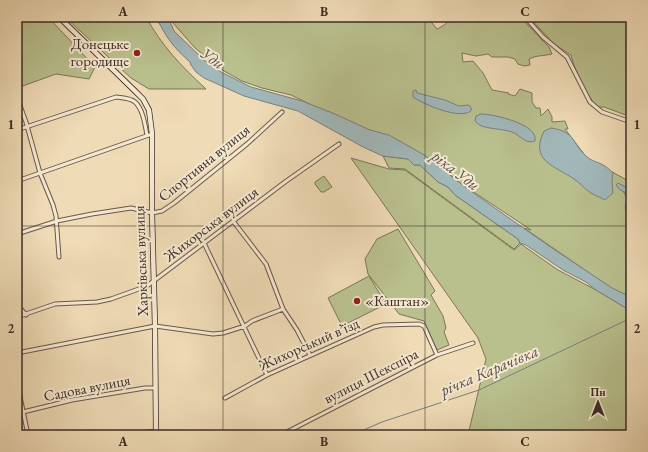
<svg xmlns="http://www.w3.org/2000/svg" width="648" height="452" font-family="'EB Garamond',serif">
<rect width="100%" height="100%" fill="#efdbb6"/>
<filter id="stains"><feTurbulence type="fractalNoise" baseFrequency=".005" numOctaves="4"/><feColorMatrix values="0 0 0 0 .2 0 0 0 0 .09 0 0 0 0 .02 0 0 0 .5 -.17"/></filter>
<radialGradient id="worn" r=".72"><stop offset=".6" stop-color="#630" stop-opacity="0"/><stop offset="1" stop-color="#630" stop-opacity=".3"/></radialGradient>
<path fill="#b9c08e" stroke="#7b765a" d="M 17,17 L 48,17 L 95,67 L 89,79 L 56,74 L 17,88 Z
M 65,17 L 146,17 C 162,46 181,66 206,89 L 149,89 L 131,78 Z
M 170,17 L 427,17 L 437,29 C 447,25 454,13 464,20 L 468,17 L 520,17 L 549,47 L 552,54 C 544,56 537,55 529,59 L 530,65 L 524,66 L 518,64 L 515,59 L 508,57 L 492,57 L 488,54 L 476,56 L 462,53 L 463,62 L 473,61 L 483,73 L 492,90 L 509,93 L 508,94 L 515,96 L 520,89 L 532,93 L 532,102 L 536,108 L 540,108 L 541,116 L 548,109 L 552,117 L 552,122 L 565,121 L 568,129 L 565,129 L 587,158 L 625,179 L 631,185 L 631,190 L 619,184 L 627,198 L 631,219 L 631,297 L 614,290 L 524,228 L 531,230 L 463,185 L 441,168 L 291,95 L 262,88 L 242,81 L 224,71 L 195,48 L 173,23 Z
M 529,17 L 631,17 L 631,117 L 604,107 L 597,107 C 585,92 576,74 571,55 L 554,44 Z
M 383,156 L 408,159 L 414,165 L 420,165 L 438,182 L 448,187 L 455,195 L 518,239 L 520,243 L 514,249 L 405,169 L 389,168 Z
M 351,158 L 389,169 L 405,170 L 514,250 L 521,244 L 558,270 L 596,290 L 631,311 L 631,435 L 468,435 L 486,359 L 478,338 Z
M 324,176 L 332,187 L 324,192 L 321,192 L 315,184 L 315,182 Z
M 398,229 L 435,291 L 431,295 L 443,316 L 446,328 L 444,332 L 449,345 L 437,350 L 424,321 L 399,314 L 368,274 L 365,259 L 377,239 Z
M 369,276 L 386,304 L 342,326 L 328,298 Z"/>
<path fill="#a1b8ba" stroke="#79807f" d="M 156,17 L 168,17 L 174,31 L 204,60 L 221,72 L 251,87 L 302,101 L 335,114 L 370,130 L 389,135 L 426,156 L 465,187 L 549,246 L 612,288 L 631,297 L 631,311 L 596,290 L 586,282 L 563,270 L 526,245 L 520,243 L 518,239 L 455,195 L 448,187 L 438,182 L 420,165 L 414,165 L 408,159 L 383,156 L 363,147 L 298,111 L 244,96 L 204,78 L 196,72 L 191,65 L 190,62 C 173,47 166,37 156,17 Z
M 416,90 L 417,93 L 445,100 L 459,106 L 469,105 L 471,108 L 471,111 C 459,120 423,104 413,97 L 413,91 Z
M 481,114 C 493,114 539,124 535,141 C 527,144 522,138 516,134 C 506,127 481,131 475,121 L 476,116 Z
M 551,128 C 576,132 571,142 586,156 C 591,161 598,162 603,165 C 607,167 610,170 613,173 L 612,181 L 613,193 L 605,200 C 600,197 593,195 588,191 C 583,187 579,182 574,179 C 555,166 529,161 544,131 Z
M 618,183 L 631,190 L 631,219 L 625,208 L 627,198 L 626,193 L 619,189 L 616,185 Z"/>
<g fill="none" stroke-linecap="round" stroke-linejoin="round">
<path stroke="#79807f" stroke-width="1" d="M 352,435 L 382,422 L 479,390 L 631,318"/>
<g stroke="#6a584b" stroke-width="5">
<path id="minor" d="M 525,17 L 543,37 L 567,57 L 590,102 L 602,112 L 631,122
M 18,100 L 26,122 L 40,173 L 53,205 L 56,216 L 59,257
M 17,130 L 116,97 C 122,98 130,98 135,102 C 143,109 145,125 147,135
M 17,181 L 149,135
M 233,221 L 266,264 L 283,309 L 297,330 L 310,355
M 17,234 L 57,221 L 92,214 L 131,208 L 152,213 L 162,211 L 174,203 L 247,144 L 282,112
M 204,243 L 267,375
M 17,295 L 20,308 L 26,315
M 17,317 L 55,304 L 97,302 L 111,299 L 147,286 L 285,182 L 339,144
M 17,353 L 155,326 L 213,334 L 223,333 L 245,326 L 252,321 L 283,309
M 17,382 L 28,435
M 225,398 L 267,375 L 374,327 L 383,325 L 419,324 L 424,326 L 437,355
M 23,412 L 72,400 L 145,388 L 155,388
M 122,435 L 156,431
M 281,435 L 437,355 L 473,343"/>
</g>
<g stroke="#3d2d27" stroke-width="6">
<path id="secondary" d="M 59,17 L 136,92 L 143,99 L 149,110 L 152,134 L 152,213 L 155,326 L 156,435"/>
</g>
<use href="#minor" stroke="#f5e8d0" stroke-width="3"/>
<use href="#secondary" stroke="#f5e8d0" stroke-width="4.5"/>
</g>
<path fill="none" stroke="#3d2d27" stroke-width="1" stroke-opacity="0.55" d="M 223,17 L 223,435M 425,17 L 425,435M 17,226 L 631,226"/>
<g fill="#8f2418" stroke="#f5e8d0" stroke-width="1.5">
<circle cx="137" cy="53" r="4"/>
<circle cx="357" cy="301" r="4"/>
</g>
<g text-anchor="middle" stroke-width="4" stroke-linejoin="round" paint-order="stroke">
<g font-size="15" fill="#3d2d27" stroke="#f5e8d0" text-anchor="end">
<text x="129" y="49">Донецьке<tspan x="129" dy="17">городище</tspan></text>
<text x="365" y="306" text-anchor="start">«Каштан»</text>
</g>
<g font-size="15" fill="#3d2d27" stroke="#f5e8d0">
<text transform="translate(204 163) rotate(-39)" y="5">Спортивна вулиця</text>
<text transform="translate(211 224) rotate(-37)" y="5">Жихорська вулиця</text>
<text transform="translate(141 261) rotate(-92)" y="5">Харківська вулиця</text>
<text transform="translate(309 344) rotate(-24)" y="5">Жихорський в’їзд</text>
<text transform="translate(371 376) rotate(-27)" y="5">вулиця Шекспіра</text>
<text transform="translate(87 388) rotate(-11)" y="5">Садова вулиця</text>
</g>
<g font-size="16" font-style="italic" fill="#56504c" stroke="#f5e8d0">
<text transform="translate(213 58) rotate(35)" y="6">Уди</text>
<text transform="translate(456 170) rotate(37)" y="6">ріка Уди</text>
<text transform="translate(489 370) rotate(-23)" y="6">річка Карачівка</text>
</g>
</g>
<rect width="648" height="452" fill="none" stroke="#efdbb6" stroke-width="44"/>
<g transform="translate(598 402)" stroke="#f5e8d0" stroke-width="3" paint-order="stroke">
<path d="M0-3L7 15L0 10L-7 15Z" fill="#3d2d27"/>
<text y="-6" font-size="11" font-weight="bold" text-anchor="middle" fill="#3d2d27">Пн</text>
</g>
<rect x="22" y="22" width="604" height="408" fill="none" stroke="#3d2d27" stroke-width="1.5"/>
<g font-size="13" text-anchor="middle" font-weight="bold" fill="#3d2d27">
<text x="123" y="16">A</text>
<text x="324" y="16">B</text>
<text x="525" y="16">C</text>
<text x="11" y="129">1</text>
<text x="637" y="129">1</text>
<text x="11" y="333">2</text>
<text x="637" y="333">2</text>
<text x="123" y="446">A</text>
<text x="324" y="446">B</text>
<text x="525" y="446">C</text>
</g>
<rect width="100%" height="100%" filter="url(#stains)"/>
<rect width="100%" height="100%" fill="url(#worn)"/>
</svg>
